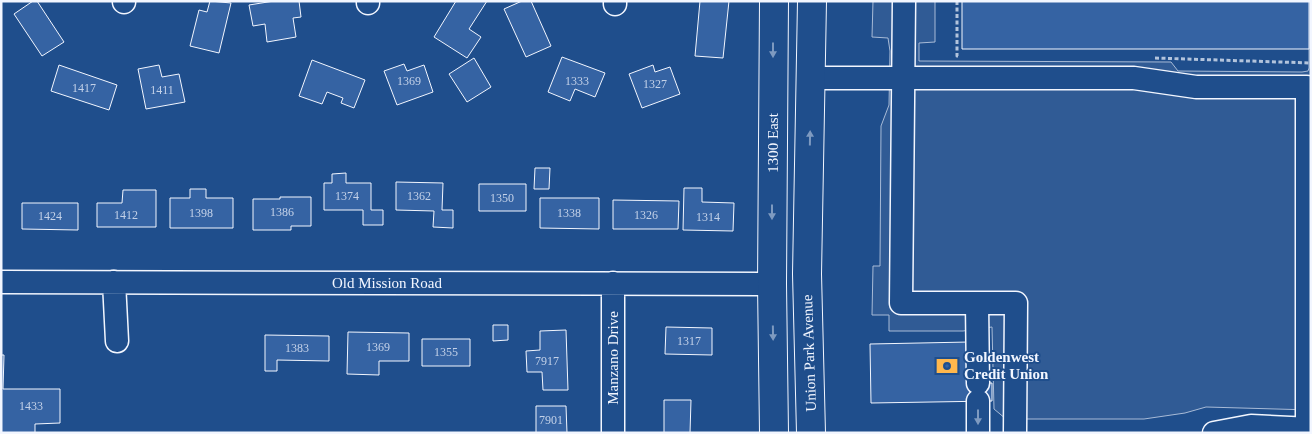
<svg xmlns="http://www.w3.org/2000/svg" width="1312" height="434" font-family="'Times New Roman',serif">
<rect width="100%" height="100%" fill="#1f4e8c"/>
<path fill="#305b95" stroke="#a8bbd7" d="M 873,1 L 935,1 L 935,42 L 919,43 L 919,61 L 1171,62 L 1178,71 L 1302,72 L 1308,71 L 1309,68 L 1309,1 L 1311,1 L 1311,410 L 1206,407 L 1185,413 L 1144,419 L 1006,419 L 994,409 L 992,327 L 963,331 L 889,331 L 889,315 L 872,315 L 873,266 L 880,266 L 881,126 L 889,105 L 890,51 L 888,38 L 872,37 Z"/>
<path fill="#3563a3" stroke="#f2f6ff" d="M 33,1 L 37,1 L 64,42 L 42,56 L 14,14 Z
M 210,1 L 231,3 L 219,53 L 190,46 L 199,10 L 207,12 Z
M 274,1 L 299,1 L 301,17 L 293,18 L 296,37 L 267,42 L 265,24 L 253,26 L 249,5 Z
M 456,1 L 487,1 L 469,29 L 481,37 L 467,58 L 434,37 Z
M 522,1 L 531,1 L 551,46 L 526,57 L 504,9 Z
M 700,1 L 729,1 L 723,58 L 695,56 Z
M 962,1 L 1309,1 L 1309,49 L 962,49 Z
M 562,57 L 605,73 L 595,97 L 575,89 L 570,101 L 548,92 Z
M 474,58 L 491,87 L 467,102 L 449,74 Z
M 312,60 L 365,80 L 354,108 L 341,103 L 343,98 L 327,92 L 322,104 L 299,96 Z
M 404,64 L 407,71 L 424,65 L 433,92 L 397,105 L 384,71 Z
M 59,65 L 117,85 L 109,110 L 51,91 Z
M 159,65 L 162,77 L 179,74 L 185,102 L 146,109 L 138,69 Z
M 653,65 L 655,72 L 670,67 L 680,94 L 642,108 L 629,74 Z
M 535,168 L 550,168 L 549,189 L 534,189 Z
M 346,173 L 346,183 L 371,183 L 371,210 L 383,210 L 383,225 L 363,225 L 363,210 L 324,210 L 324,183 L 332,183 L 332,174 Z
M 396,182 L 443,183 L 442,210 L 453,210 L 453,228 L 433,227 L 434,211 L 396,210 Z
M 479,184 L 526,184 L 526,211 L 479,211 Z
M 684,188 L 702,188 L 702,202 L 734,203 L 733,231 L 683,230 Z
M 190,189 L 206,189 L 206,198 L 233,198 L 233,228 L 170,228 L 170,198 L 190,198 Z
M 123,190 L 156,190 L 156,227 L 97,227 L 97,203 L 122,203 Z
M 280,197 L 311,197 L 311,226 L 291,226 L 291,230 L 253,230 L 253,199 L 280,199 Z
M 540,198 L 599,198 L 599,229 L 540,228 Z
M 613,200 L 679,201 L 678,229 L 613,229 Z
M 22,203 L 78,203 L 78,230 L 22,229 Z
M 493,325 L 508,325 L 508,340 L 493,341 Z
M 666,327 L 712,328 L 712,355 L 665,354 Z
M 566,330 L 568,390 L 543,390 L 542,372 L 527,372 L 526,351 L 540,350 L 540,331 Z
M 348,332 L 409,333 L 409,361 L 379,361 L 379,375 L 347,374 Z
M 265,335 L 329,336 L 329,361 L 277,360 L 277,371 L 265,371 Z
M 422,339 L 470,339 L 470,366 L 422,366 Z
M 969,342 L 970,383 L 992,383 L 992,401 L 871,403 L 870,344 Z
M 1,355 L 4,355 L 3,389 L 60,389 L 60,423 L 35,424 L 35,433 L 1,433 Z
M 664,400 L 691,400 L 690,433 L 664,433 Z
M 536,406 L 566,406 L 567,433 L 536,433 Z"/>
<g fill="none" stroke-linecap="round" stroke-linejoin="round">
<g stroke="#f2f6ff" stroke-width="25">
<path id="minor" d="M 124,1 L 124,2
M 368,1 L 368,3
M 904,1 L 901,303 L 1016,303 L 1015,433
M 615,4 L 615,1
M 811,78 L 1134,78 L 1196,87 L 1307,87 L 1307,428
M 1,282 L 772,284
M 114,282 L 117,341
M 613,283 L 613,433
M 977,303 L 978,383
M 978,401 L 978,433
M 1214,433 L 1251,426 L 1311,429"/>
</g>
<g stroke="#f2f6ff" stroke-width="30">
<path id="major" d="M 774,433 L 772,284 L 774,1
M 811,433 L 807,274 L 812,1"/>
</g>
<path stroke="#b3c4dc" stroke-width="3" stroke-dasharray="4 2.5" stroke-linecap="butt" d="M 957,1 L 957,56 L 959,56
M 1155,58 L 1311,63"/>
<use href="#minor" stroke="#1f4e8c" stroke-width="22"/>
<use href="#major" stroke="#1f4e8c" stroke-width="28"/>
</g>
<defs><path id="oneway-solid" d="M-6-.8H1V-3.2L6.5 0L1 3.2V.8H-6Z" transform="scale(1.25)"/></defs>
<g fill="#7e9ac0">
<use href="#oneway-solid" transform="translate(773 50) rotate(90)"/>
<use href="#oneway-solid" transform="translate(810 138) rotate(-89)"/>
<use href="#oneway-solid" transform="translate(772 212) rotate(90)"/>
<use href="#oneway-solid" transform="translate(773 333) rotate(89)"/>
<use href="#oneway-solid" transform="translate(978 417) rotate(90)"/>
</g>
<defs>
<g id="bank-bare" transform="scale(1.725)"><path d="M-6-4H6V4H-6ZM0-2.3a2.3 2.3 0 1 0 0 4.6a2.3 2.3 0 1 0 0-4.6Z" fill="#ffb74d" stroke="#1f4e8c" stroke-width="2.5" paint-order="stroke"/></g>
</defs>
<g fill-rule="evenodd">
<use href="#bank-bare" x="947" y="366"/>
</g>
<g text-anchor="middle" stroke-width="4" stroke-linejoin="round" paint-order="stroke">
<g font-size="12" fill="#c3d1e8">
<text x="409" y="85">1369</text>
<text x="577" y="85">1333</text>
<text x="655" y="88">1327</text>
<text x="84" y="92">1417</text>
<text x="162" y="94">1411</text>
<text x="347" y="200">1374</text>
<text x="419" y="200">1362</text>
<text x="502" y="202">1350</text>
<text x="282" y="216">1386</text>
<text x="201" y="217">1398</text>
<text x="569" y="217">1338</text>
<text x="126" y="219">1412</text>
<text x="646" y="219">1326</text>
<text x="50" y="220">1424</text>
<text x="708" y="221">1314</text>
<text x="689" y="345">1317</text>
<text x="378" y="351">1369</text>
<text x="297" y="352">1383</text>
<text x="446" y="356">1355</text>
<text x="547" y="365">7917</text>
<text x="31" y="410">1433</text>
<text x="551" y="424">7901</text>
</g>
<g font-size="15" fill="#f2f6ff" stroke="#1f4e8c">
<text transform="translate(773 143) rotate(-90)" y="5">1300 East</text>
<text x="387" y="288">Old Mission Road</text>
<text transform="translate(809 353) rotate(-92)" y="5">Union Park Avenue</text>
<text transform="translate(613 358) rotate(-90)" y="5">Manzano Drive</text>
</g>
<g font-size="15" font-weight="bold" fill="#f2f6ff" stroke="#1f4e8c" text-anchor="start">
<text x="964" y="362">Goldenwest<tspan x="964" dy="17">Credit Union</tspan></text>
</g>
</g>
<rect width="1312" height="434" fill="none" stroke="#f2f6ff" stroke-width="5"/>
</svg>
